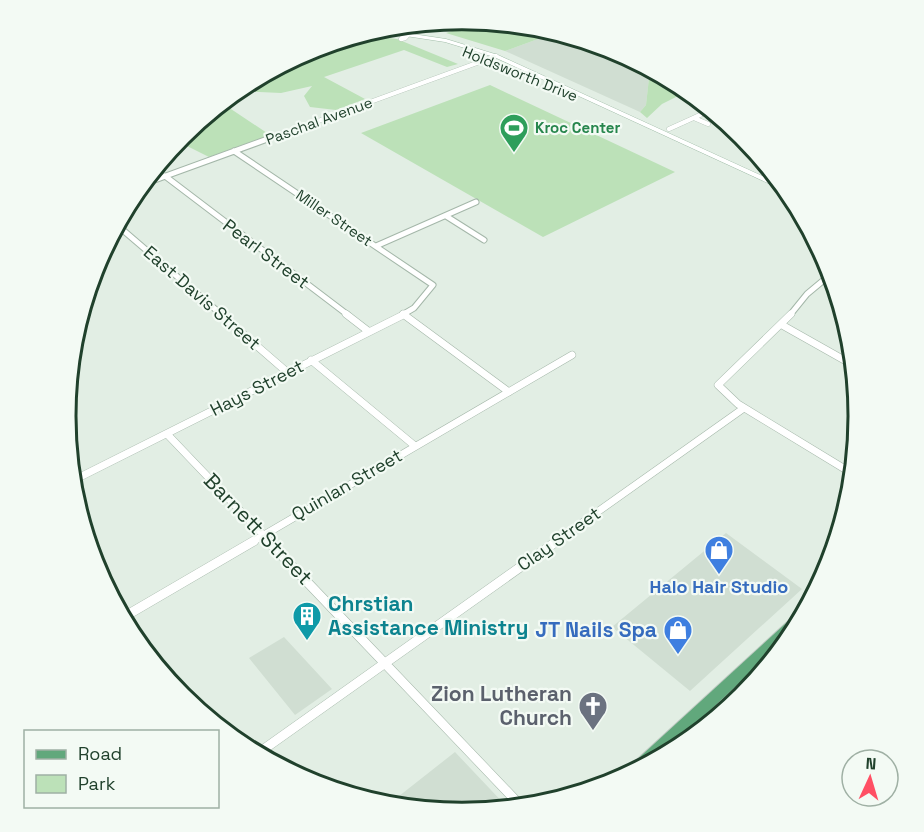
<svg xmlns="http://www.w3.org/2000/svg" width="924" height="832" font-family="'Space Grotesk',sans-serif">
<rect width="100%" height="100%" fill="#e2eee4"/>
<path fill="#d0ded2" d="M 557,32 L 614,50 L 650,69 L 646,105 L 640,112 L 505,51 Z
M 726,533 L 802,589 L 690,691 L 612,627 Z
M 284,637 L 332,689 L 295,715 L 249,658 Z
M 455,752 L 508,808 L 462,812 L 400,806 L 394,800 Z"/>
<path fill="#bce1b8" d="M 482,21 L 540,27 L 557,32 L 505,51 L 446,33 Z
M 361,34 L 397,39 L 458,64 L 447,67 L 404,50 L 324,77 L 365,99 L 336,110 L 310,107 L 304,96 L 312,86 L 281,93 L 236,91 L 253,84 L 250,82 L 311,50 Z
M 650,69 L 688,91 L 662,104 L 647,118 L 640,112 L 646,105 Z
M 490,85 L 675,172 L 543,237 L 361,133 Z
M 222,103 L 270,135 L 209,157 L 177,141 Z"/>
<g fill="none" stroke-linecap="round" stroke-linejoin="round">
<g stroke="#a4b7a9" stroke-width="5">
<path id="minor-far3" d="M 417,25 L 405,38 L 401,39 L 410,27 L 419,24
M 694,118 L 708,124
M 669,129 L 711,110
M 269,139 L 496,56"/>
</g>
<g stroke="#a4b7a9" stroke-width="7">
<path id="minor-far2" d="M 234,151 L 433,285 L 414,308 L 402,315
M 165,176 L 348,315
M 141,185 L 273,137
M 446,216 L 484,240
M 117,225 L 222,315
M 376,246 L 476,202
M 403,314 L 405,315
M 790,315 L 807,294 L 831,274"/>
</g>
<g stroke="#a4b7a9" stroke-width="8">
<path id="minor-far1" d="M 220,314 L 287,372
M 346,314 L 368,331
M 403,314 L 509,392
M 791,314 L 718,385 L 738,404 L 853,474
M 782,325 L 853,365
M 311,360 L 415,446
M 167,434 L 270,542
M 72,481 L 405,314
M 252,542 L 572,355
M 555,542 L 744,408"/>
</g>
<g stroke="#a4b7a9" stroke-width="10">
<path id="minor" d="M 268,541 L 522,807
M 122,618 L 254,541
M 257,754 L 557,541"/>
</g>
<g stroke="#a2beaa" stroke-width="1">
<path id="secondary" d="M 379,29 L 446,39 L 498,55 L 784,186 L 788,192 L 785,191 L 494,57 L 445,42 L 373,31 Z"/>
</g>
<g stroke="#c1cac4" stroke-width="2">
<path id="primary" d="M 802,612 L 804,613 L 793,633 L 659,758 L 629,774 L 628,771 L 630,766 L 797,613 Z"/>
</g>
<use href="#minor-far3" stroke="#fff" stroke-width="4.5"/>
<use href="#minor-far2" stroke="#fff" stroke-width="5"/>
<use href="#minor-far1" stroke="#fff" stroke-width="7"/>
<use href="#minor" stroke="#fff" stroke-width="9"/>
<use href="#secondary" fill="#fff" fill-rule="evenodd"/>
<use href="#primary" fill="#61a87c" fill-rule="evenodd"/>
</g>
<defs>
<g id="stadium-pin" transform="scale(1.5)"><path d="M0 17L-7.5 6A9.5 9.5 0 1 1 7.5 6Z" fill="#2e9e5b" stroke="#f3faf4"/><path d="M0-5a6.5 5 0 1 0 0 10a6.5 5 0 1 0 0-10ZM-3.5-1.8h7v3.6h-7Z" fill="#fff"/></g>
<g id="shop-pin" transform="scale(1.5)"><path d="M0 17L-7.5 6A9.5 9.5 0 1 1 7.5 6Z" fill="#3f7fe0" stroke="#f3faf4"/><path d="M-5-2.5h2.3a2.7 3.5 0 0 1 5.4 0H5L5.5 6h-11ZM-1.5-2.5h3a1.5 2.3 0 0 0-3 0Z" fill="#fff"/></g>
<g id="building-pin" transform="scale(1.5)"><path d="M0 17L-7.5 6A9.5 9.5 0 1 1 7.5 6Z" fill="#0f9aa8" stroke="#f3faf4"/><path d="M-4-6H4V6H1V3H-1V6H-4ZM-2.5-4.3h1.7v1.8h-1.7ZM.8-4.3h1.7v1.8H.8ZM-2.5-1h1.7V.8h-1.7ZM.8-1h1.7V.8H.8Z" fill="#fff"/></g>
<g id="church-pin" transform="scale(1.5)"><path d="M0 17L-7.5 6A9.5 9.5 0 1 1 7.5 6Z" fill="#6b7280" stroke="#f3faf4"/><path d="M-1.2-6h2.4v3.5h3.3v2.4h-3.3V6h-2.4V-.1h-3.3v-2.4h3.3Z" fill="#fff"/></g>
</defs>
<g fill-rule="evenodd">
<use href="#stadium-pin" x="514" y="128"/>
<use href="#shop-pin" x="719" y="550"/>
<use href="#building-pin" x="307" y="616"/>
<use href="#shop-pin" x="678" y="630"/>
<use href="#church-pin" x="593" y="706"/>
</g>
<g text-anchor="middle" stroke-width="4.5" stroke-linejoin="round" paint-order="stroke">
<g font-size="15" fill="#20412c" stroke="#f3faf4">
<text transform="translate(520 74) rotate(22)" y="5">Holdsworth Drive</text>
<text transform="translate(319 121) rotate(-20)" y="5">Paschal Avenue</text>
<text transform="translate(334 218) rotate(34)" y="5">Miller Street</text>
</g>
<g font-size="15" font-weight="bold" fill="#27864d" stroke="#f3faf4" text-anchor="start">
<text x="535" y="133">Kroc Center</text>
</g>
<g font-size="18" fill="#20412c" stroke="#f3faf4">
<text transform="translate(266 254) rotate(37)" y="6">Pearl Street</text>
<text transform="translate(202 298) rotate(41)" y="6">East Davis Street</text>
<text transform="translate(257 388) rotate(-27)" y="6">Hays Street</text>
<text transform="translate(347 485) rotate(-30)" y="6">Quinlan Street</text>
<text transform="translate(559 539) rotate(-35)" y="6">Clay Street</text>
</g>
<g font-size="18" font-weight="bold" fill="#366cbe" stroke="#f3faf4">
<text x="719" y="593">Halo Hair Studio</text>
</g>
<g font-size="21" fill="#20412c" stroke="#f3faf4">
<text transform="translate(258 529) rotate(46)" y="7">Barnett Street</text>
</g>
<g font-size="21" font-weight="bold" fill="#0d838f" stroke="#f3faf4" text-anchor="start">
<text x="328" y="611">Chrstian<tspan x="328" dy="24">Assistance Ministry</tspan></text>
</g>
<g font-size="21" font-weight="bold" fill="#366cbe" stroke="#f3faf4" text-anchor="end">
<text x="657" y="637">JT Nails Spa</text>
</g>
<g font-size="21" font-weight="bold" fill="#5b616d" stroke="#f3faf4" text-anchor="end">
<text x="572" y="701">Zion Lutheran<tspan x="572" dy="24">Church</tspan></text>
</g>
</g>
<path d="M0 0H924V832H0ZM76 416a386 386 0 1 1 772 0a386 386 0 1 1-772 0Z" fill="#f3faf4" fill-rule="evenodd"/>
<path fill="none" stroke="#20412c" stroke-width="3" d="M76 416a386 386 0 1 1 772 0a386 386 0 1 1-772 0Z"/>
<rect x="24" y="730" width="195" height="78" fill="#f3faf4" stroke="#9fb0a4" stroke-width="1.5"/>
<rect x="36" y="750" width="30" height="9" fill="#61a87c" stroke="#9fb0a4" stroke-width="1.5"/>
<text x="78" y="760" font-size="18" fill="#20412c">Road</text>
<rect x="36" y="775" width="30" height="18" fill="#bce1b8" stroke="#9fb0a4" stroke-width="1.5"/>
<text x="78" y="790" font-size="18" fill="#20412c">Park</text>
<g transform="translate(870 778) rotate(4)"><circle r="28" fill="#f3faf4" stroke="#9fb0a4" stroke-width="1.5"/>
<path d="M0-4.5L10 22L0 15L-10 22Z" fill="#ff4f64"/>
<text y="-9" font-size="16" font-weight="bold" text-anchor="middle" fill="#20412c">N</text>
</g>
</svg>
